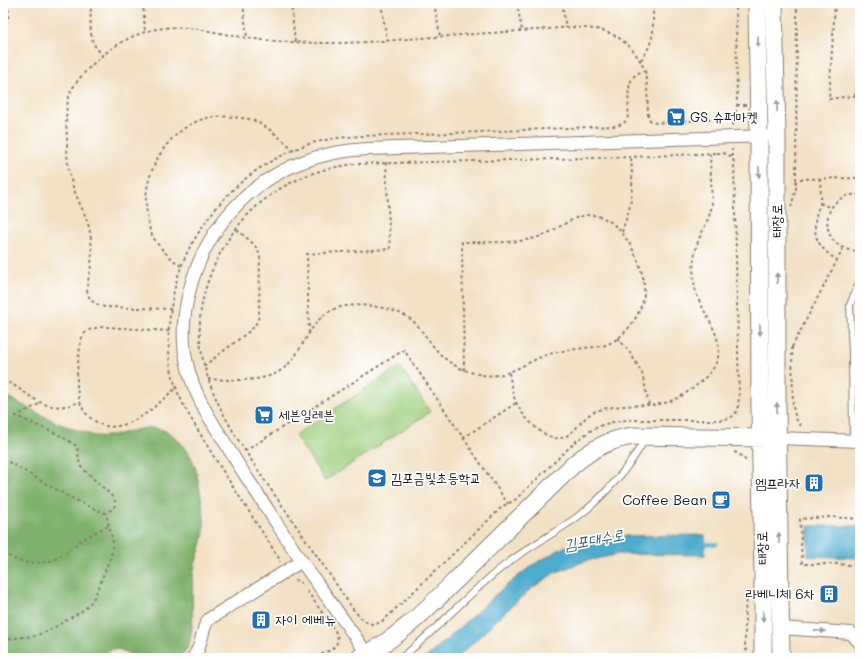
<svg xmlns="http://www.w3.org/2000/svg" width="863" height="661" font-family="Mali,'Poor Story',sans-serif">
<rect width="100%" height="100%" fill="#fff"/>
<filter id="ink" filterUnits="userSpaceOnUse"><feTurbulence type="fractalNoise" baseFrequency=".025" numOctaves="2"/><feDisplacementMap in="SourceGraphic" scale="8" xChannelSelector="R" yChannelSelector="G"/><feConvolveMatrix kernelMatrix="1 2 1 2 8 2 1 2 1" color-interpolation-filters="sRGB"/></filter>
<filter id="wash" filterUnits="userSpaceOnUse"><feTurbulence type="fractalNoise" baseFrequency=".012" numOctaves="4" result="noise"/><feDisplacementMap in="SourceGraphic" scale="16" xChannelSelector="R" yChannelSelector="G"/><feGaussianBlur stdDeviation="0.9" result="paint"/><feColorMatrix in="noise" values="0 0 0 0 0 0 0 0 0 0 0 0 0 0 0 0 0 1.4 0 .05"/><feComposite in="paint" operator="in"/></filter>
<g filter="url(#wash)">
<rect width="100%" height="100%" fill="#f2e1c4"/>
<path fill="#9ece7d" stroke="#5d754c" d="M 400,366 L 430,412 L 325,481 L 295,435 Z"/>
<path fill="#7eb16c" stroke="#4d6644" d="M 3,395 C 30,408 54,424 83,432 C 87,433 91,435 94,436 C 115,439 134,427 154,428 C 163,429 170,433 176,438 C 196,456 197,473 201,498 C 203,508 205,518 204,528 C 204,544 195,559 193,575 C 191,594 196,636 186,650 C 184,653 180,656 177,658 L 139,658 L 119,649 L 112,649 L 93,658 L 3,658 Z"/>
<path fill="#4dabcc" stroke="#346474" d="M 808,526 L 860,526 L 860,558 L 808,556 Z
M 705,535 L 705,555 L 620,554 L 585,561 L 554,573 L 531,589 L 506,611 L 457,658 L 426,658 L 501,590 L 531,566 L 564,547 L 592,538 L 612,536 Z"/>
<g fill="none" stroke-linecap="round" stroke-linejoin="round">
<path stroke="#4dabcc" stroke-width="3.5" d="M 701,544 L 717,544"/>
</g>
</g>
<g filter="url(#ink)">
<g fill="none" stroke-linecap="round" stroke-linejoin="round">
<g stroke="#877e70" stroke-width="8">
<path id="lane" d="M 853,440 L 852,355 L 850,305 L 857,287 L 860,284
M 401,658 C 438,629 468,593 505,565 C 527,548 553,534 576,518 C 602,499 630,467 645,439"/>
</g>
<g stroke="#877e70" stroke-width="14">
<path id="street" d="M 778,438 L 860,441
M 781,628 L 851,633 L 860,643
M 367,654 C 346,623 324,593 302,562 C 284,535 267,508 249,481 C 239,466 230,451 221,436 C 207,415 194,393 188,368 C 175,319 193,260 223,221 C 259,175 309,152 367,149 L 766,136
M 193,658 C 196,653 199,649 200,643 C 203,635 203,626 209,619 L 302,561"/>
</g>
<g stroke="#877e70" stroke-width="19">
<path id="secondary" d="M 757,3 L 759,137 L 760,408 L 763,577 L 763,658
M 774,3 L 777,136 L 777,407 L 781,658
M 359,658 C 398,639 428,608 458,578 C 497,540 535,502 574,464 C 593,449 609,439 634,436 L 772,438"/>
</g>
<path stroke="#877e70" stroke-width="2" stroke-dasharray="3 3" stroke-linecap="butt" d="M 91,3 C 91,15 89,30 93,42 C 95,47 99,51 102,55
M 143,3 L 145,32
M 243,3 L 247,38
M 291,3 L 295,42
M 381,3 L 387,40
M 434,3 L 440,36
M 517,3 L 522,31
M 562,3 L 566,28
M 797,3 L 796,179 L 860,178
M 835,3 L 829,99 L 860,95
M 3,29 C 9,21 9,13 8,3
M 641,60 L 649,47 L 653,34 L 653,3
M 645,71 L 647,85 L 648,115 C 649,120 651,122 656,123 L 724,119 C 734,116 736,116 737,105 L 736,3
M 855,96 L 860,64
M 737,105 L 746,105
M 733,126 L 733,117
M 717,153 C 725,153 731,154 734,162 L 739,395 C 738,412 738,418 719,420 L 627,420 L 613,422 L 602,425 L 590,431 L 574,443 L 515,500 L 503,506 L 385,619 C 371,630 363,621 353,609 C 327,571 301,532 274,494 C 218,411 167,342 226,243 C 245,212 274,188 308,175 C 323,169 340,166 355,164 L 631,157 Z
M 732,157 L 732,149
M 820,178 C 820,186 822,196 820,204 C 819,207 818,209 817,212 C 811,235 818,248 837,260
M 860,195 C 819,190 814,252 860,251
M 820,203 L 831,208
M 791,207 L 796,189 L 796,179
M 622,232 C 625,221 630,210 631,199 C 633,185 632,171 631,157
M 181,266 C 169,257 159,248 152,235 C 149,229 148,221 147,214 C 141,176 164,134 200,120 C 211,116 223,116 234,117 C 239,118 246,118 252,120 C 268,126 281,139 294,150
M 171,309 L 105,307 C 98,305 90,302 88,294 C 85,286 91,272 91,264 C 93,248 91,230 85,215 C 79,202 73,190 70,176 C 67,164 67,151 67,138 C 66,123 65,108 70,93 C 77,78 98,58 111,49 C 127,38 145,30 164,28 C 191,25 220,34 247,38 C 276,42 305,43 334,43 C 368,43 403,39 437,37 C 482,33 528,31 573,27 C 582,28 592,28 601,30 C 622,36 637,51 645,71 C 623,74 630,100 628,116 C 626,123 623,124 616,126 C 562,128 507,131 452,133 C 430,134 409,134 387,135 C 365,136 343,136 321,141 C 308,143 295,149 283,155 C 240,176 212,207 189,249 C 170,285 162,345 175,384 C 181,404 195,425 205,442 C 229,482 255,520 280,560 L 280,562
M 169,331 L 107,327 C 99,327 89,328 84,334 C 80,339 80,349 79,355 C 76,378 73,408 95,421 C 103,426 110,428 118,426 C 143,421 158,403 176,388
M 309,333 L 307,254 L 390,249 L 386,162
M 618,338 L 631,354 L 642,373 L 649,405
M 792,347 L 793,407 C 795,415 796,423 803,427
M 792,347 L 843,249
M 204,366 L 247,333 L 254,327 L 258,320 L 259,313 L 260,256 C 257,244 245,237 236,229
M 509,373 C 511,382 512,393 516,402 C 521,415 541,436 555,438 C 572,441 580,418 594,412 C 610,405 630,406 647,405 C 651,405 655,405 659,404 C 673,402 686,394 697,385 C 703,380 711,373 715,365 C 729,339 701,314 695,289 C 692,272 693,254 699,239 C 704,227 710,217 712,205 L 710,153
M 208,379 C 228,380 254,382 272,375 C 307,362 303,313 345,306 C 365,303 399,308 414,322 C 424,332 431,345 441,355 C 450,364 462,370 474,373 C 505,382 519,365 546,355 C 559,351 571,350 584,348 C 591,347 599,347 606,345 C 626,337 641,315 644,294 C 645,283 642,271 638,261 C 628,236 606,205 576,218 C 562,224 550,234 535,238 C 511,244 486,242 462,242 L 464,370
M 3,380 C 26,389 38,410 65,406 C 70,406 75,403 80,402
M 463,438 L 516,403
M 245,451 L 404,350 L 508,504
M 734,452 C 740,454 744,457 747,463
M 3,459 C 37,477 69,500 105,513 L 113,509 L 116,503 L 111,495 L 81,467 L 79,461 L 77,446 L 59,435 L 16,416 L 41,403
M 860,519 L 832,517 L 800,519 L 802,564 L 839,564 L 860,566
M 3,553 C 8,555 14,560 20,561 C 28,564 45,563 53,560 C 60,557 65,552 71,548 C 83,539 95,531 109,526
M 294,580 L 299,581 L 304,586
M 307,591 L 335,631 C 345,648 324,653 311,658
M 748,595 L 745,610 L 745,646 L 749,658
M 3,640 L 23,637 L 35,636 L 48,631 L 82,611 L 89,605 L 95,596 L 111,556 L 113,542 L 106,514"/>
<use href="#lane" stroke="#fff" stroke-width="6"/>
<use href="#street" stroke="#fff" stroke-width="12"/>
<use href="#secondary" stroke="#fff" stroke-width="17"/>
</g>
<defs><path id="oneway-solid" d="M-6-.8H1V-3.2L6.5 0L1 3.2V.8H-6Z"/></defs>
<g fill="#999">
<use href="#oneway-solid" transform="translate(758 42) rotate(89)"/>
<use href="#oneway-solid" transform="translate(777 106) rotate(-91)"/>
<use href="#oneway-solid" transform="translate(759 172) rotate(90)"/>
<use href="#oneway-solid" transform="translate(777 278) rotate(-90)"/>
<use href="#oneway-solid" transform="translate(760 330) rotate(90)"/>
<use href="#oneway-solid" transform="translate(777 408) rotate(-91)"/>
<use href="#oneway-solid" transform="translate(779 538) rotate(-91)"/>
<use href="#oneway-solid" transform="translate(763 616) rotate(90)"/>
<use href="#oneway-solid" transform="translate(820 631) rotate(3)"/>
</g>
</g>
<defs>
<g id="supermarket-square" transform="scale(1)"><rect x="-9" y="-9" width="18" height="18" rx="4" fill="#1f6fb2" stroke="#fff"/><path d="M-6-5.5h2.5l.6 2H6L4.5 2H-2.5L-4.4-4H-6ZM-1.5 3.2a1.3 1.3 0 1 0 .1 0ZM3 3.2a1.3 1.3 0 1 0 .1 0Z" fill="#fff"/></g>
<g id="school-square" transform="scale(1)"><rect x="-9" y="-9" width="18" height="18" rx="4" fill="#1f6fb2" stroke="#fff"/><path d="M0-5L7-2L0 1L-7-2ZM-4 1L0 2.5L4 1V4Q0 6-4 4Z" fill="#fff"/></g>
<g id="building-square" transform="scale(1)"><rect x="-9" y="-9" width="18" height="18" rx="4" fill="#1f6fb2" stroke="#fff"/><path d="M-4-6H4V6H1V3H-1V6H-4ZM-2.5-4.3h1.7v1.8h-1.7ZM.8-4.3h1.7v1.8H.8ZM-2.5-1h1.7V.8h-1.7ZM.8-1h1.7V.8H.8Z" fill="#fff"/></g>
<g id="cafe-square" transform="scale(1)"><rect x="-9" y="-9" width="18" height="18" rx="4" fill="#1f6fb2" stroke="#fff"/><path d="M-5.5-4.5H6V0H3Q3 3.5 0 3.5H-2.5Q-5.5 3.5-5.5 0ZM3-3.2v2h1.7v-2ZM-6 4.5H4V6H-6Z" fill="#fff"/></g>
</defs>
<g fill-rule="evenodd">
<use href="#supermarket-square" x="676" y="117"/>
<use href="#supermarket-square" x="264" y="415"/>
<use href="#school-square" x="377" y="478"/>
<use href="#building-square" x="814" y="483"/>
<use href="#cafe-square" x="721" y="500"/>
<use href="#building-square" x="829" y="594"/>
<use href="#building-square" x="261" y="620"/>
</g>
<g text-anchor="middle" stroke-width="3.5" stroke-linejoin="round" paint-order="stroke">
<g font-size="14" fill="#1c1c1c" stroke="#fff" text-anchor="start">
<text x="690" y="122">GS 슈퍼마켓</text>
<text x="278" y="420">세븐일레븐</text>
<text x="391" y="483">김포금빛초등학교</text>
<text x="800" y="488" text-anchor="end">엠프라자</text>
<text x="707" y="505" text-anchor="end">Coffee Bean</text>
<text x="815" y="599" text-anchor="end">라베니체 6차</text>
<text x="275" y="625">자이 에베뉴</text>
</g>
<g font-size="14" fill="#1c1c1c" stroke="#fff">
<text transform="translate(777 221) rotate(-90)" y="5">태장로</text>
<text transform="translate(762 548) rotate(-91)" y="5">태장로</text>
</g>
<g font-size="15" font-style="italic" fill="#346474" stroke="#fff">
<text transform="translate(594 540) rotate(-10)" y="5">김포대수로</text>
</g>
</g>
<rect width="863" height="661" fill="none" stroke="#fff" stroke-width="16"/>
</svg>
